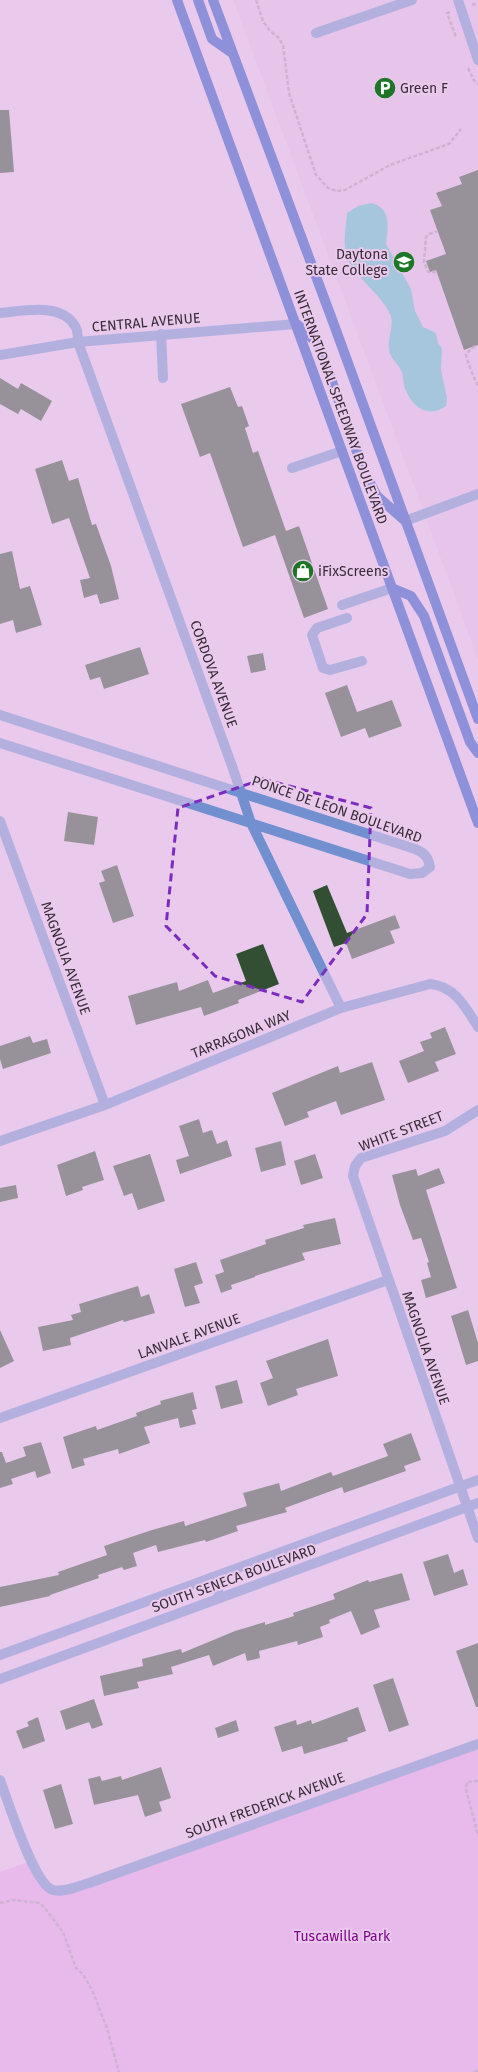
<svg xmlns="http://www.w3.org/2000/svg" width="478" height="2072" font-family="'Fira Sans',sans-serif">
<rect width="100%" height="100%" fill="#eacaec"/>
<path fill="#e5bfe7" d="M 233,0 L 478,0 L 478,660 L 428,524 Z"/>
<path fill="#e6a6eb" d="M 478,1744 L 478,2072 L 0,2072 L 0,1872 L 31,1861 L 42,1882 L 61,1891 Z"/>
<path fill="#53c0cb" d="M 372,203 C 392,209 388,227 386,244 L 411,289 L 415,311 L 423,327 L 436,333 L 438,343 L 442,348 L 441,370 L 447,398 L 446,406 C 429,418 414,409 406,391 C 403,385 404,379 402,373 C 400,365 390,359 389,350 C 387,338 395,325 390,314 C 380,292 351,275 346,253 C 343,239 346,227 347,213 L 358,206 Z"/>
<path fill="#334f33" d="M 0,110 L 9,110 L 14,172 L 0,173 Z
M 478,170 L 478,345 L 464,350 L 436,270 L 430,272 L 426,261 L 446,254 L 430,210 L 442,206 L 436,193 L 462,184 L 459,177 Z
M 0,378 L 18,389 L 21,383 L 52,401 L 41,421 L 21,409 L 18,414 L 0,404 Z
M 230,387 L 238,407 L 242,406 L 249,426 L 245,428 L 253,453 L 258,451 L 286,531 L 299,526 L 328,609 L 304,618 L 275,535 L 243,547 L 210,453 L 200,457 L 181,404 Z
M 62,460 L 69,481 L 78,478 L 92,525 L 96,524 L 111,566 L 119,599 L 100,604 L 97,594 L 84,598 L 80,580 L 90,578 L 69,518 L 52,524 L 35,469 Z
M 12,551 L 20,589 L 30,586 L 42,625 L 16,633 L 13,620 L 0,624 L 0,554 Z
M 140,647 L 149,674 L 104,689 L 100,677 L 90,680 L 85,665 Z
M 263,653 L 266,670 L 251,673 L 247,656 Z
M 347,685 L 357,712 L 392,700 L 402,726 L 369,738 L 365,728 L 341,737 L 325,693 Z
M 68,812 L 98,817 L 94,845 L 64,841 Z
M 117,865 L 134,916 L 113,923 L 99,883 L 105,881 L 101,871 Z
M 327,885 L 347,933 L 395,915 L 400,928 L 390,931 L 395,943 L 352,959 L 346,943 L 334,947 L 313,891 Z
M 263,944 L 279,984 L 238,1000 L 239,1003 L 204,1016 L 201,1007 L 136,1025 L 128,996 L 177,982 L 179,991 L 208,980 L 213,993 L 246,981 L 236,954 Z
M 445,1027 L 456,1054 L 435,1062 L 439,1071 L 408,1083 L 399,1061 L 424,1051 L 420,1042 L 432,1038 L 430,1033 Z
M 30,1036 L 33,1043 L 47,1039 L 51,1053 L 3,1069 L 0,1059 L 0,1046 Z
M 372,1062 L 385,1100 L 341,1115 L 336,1101 L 307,1112 L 309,1117 L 285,1126 L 272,1093 L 338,1066 L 340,1073 Z
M 199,1119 L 203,1133 L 212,1130 L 217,1144 L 227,1140 L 232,1156 L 180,1174 L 176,1160 L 189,1156 L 179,1126 Z
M 281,1141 L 286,1165 L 261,1172 L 255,1148 Z
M 95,1151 L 104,1180 L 82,1187 L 83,1190 L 66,1196 L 57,1165 Z
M 150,1154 L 165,1201 L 138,1210 L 132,1193 L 124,1196 L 113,1166 Z
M 315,1154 L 323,1178 L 301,1185 L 294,1161 Z
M 439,1168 L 445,1183 L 426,1190 L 457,1288 L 426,1298 L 421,1280 L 431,1277 L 427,1263 L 429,1262 L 421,1238 L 413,1240 L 400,1205 L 392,1175 L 416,1169 L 418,1176 Z
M 16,1185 L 18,1198 L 0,1202 L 0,1188 Z
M 335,1218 L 341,1244 L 302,1253 L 305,1260 L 255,1276 L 255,1277 L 231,1285 L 232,1289 L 221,1293 L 215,1275 L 224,1272 L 220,1260 L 266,1244 L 265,1240 L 304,1228 L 303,1225 Z
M 196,1262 L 203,1283 L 194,1286 L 200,1303 L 185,1307 L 174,1269 Z
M 138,1286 L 141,1297 L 149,1294 L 155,1313 L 124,1322 L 123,1320 L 70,1338 L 71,1345 L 43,1351 L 38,1327 L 73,1320 L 71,1315 L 81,1312 L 79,1304 Z
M 468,1310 L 478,1343 L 478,1361 L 466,1365 L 451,1316 Z
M 0,1330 L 14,1361 L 0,1368 Z
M 328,1339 L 338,1376 L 296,1389 L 298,1395 L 268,1406 L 260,1383 L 273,1378 L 266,1361 Z
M 237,1380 L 243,1403 L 221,1409 L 215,1386 Z
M 193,1392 L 197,1409 L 192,1410 L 196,1424 L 180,1428 L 178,1418 L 144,1427 L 150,1443 L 119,1454 L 118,1449 L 83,1459 L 85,1465 L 72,1469 L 63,1437 L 96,1426 L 97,1430 L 137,1416 L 136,1413 L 161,1404 L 160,1401 Z
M 411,1433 L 421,1460 L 404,1466 L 406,1471 L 344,1493 L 342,1487 L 285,1508 L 287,1512 L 236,1526 L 238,1531 L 206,1542 L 205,1540 L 158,1552 L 156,1545 L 133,1553 L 137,1566 L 124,1570 L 122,1567 L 98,1575 L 99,1578 L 50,1595 L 50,1596 L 0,1607 L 0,1587 L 59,1575 L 58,1572 L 107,1555 L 104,1546 L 152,1530 L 184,1521 L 185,1526 L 247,1506 L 243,1493 L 279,1483 L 281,1491 L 331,1472 L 333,1476 L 388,1456 L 383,1444 Z
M 41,1442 L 51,1473 L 37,1478 L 35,1471 L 11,1479 L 13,1484 L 0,1488 L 0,1452 L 2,1452 L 6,1463 L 26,1456 L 23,1447 Z
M 448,1554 L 454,1573 L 463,1569 L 468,1585 L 434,1596 L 423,1562 Z
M 402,1573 L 410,1600 L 374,1610 L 380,1627 L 361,1635 L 351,1611 L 329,1620 L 330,1623 L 320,1627 L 323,1637 L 298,1645 L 297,1641 L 259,1651 L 260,1658 L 247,1661 L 245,1653 L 213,1666 L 209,1655 L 171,1667 L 173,1674 L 137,1682 L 139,1688 L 104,1696 L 100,1676 L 143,1666 L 142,1659 L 181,1649 L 182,1653 L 235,1631 L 265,1622 L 265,1625 L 294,1616 L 293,1613 L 335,1599 L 333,1594 L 368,1580 L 369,1582 Z
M 478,1643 L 478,1707 L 476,1707 L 456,1651 Z
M 393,1678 L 409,1725 L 389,1732 L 373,1685 Z
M 94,1699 L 103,1725 L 92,1729 L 89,1722 L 66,1730 L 60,1711 Z
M 358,1707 L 366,1731 L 347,1738 L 348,1741 L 304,1754 L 302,1746 L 282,1752 L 274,1727 L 296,1720 L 297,1725 L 311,1720 L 312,1724 Z
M 38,1717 L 45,1741 L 23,1749 L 16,1731 L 29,1726 L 27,1722 Z
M 236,1720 L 239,1731 L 218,1738 L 215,1728 Z
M 161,1767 L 171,1798 L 159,1802 L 162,1811 L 145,1817 L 138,1795 L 94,1805 L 88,1779 L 100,1776 L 102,1781 L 121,1776 L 122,1780 Z
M 61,1784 L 73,1824 L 55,1829 L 43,1790 Z"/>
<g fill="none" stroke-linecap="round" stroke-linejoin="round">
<path stroke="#ae94af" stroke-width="2.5" stroke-dasharray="4 2" stroke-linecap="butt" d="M 256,0 L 263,21 L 270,31 L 278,37 L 283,45 L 289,93 L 316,175 L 328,188 L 337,191 L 345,190 L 390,165 L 449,144 L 461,129
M 472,5 L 478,3
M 450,12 L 447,13 L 456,37
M 468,68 L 473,79 L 478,84
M 436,272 L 428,272 L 424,262 L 426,237 L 429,234 L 438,231
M 475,346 L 466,354 C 466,359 475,381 478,385
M 478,1781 L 467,1782 L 466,1789 L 478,1835
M 0,1903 L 13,1900 L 39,1903 L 44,1907 L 63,1932 L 76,1968 L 83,1974 L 92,1990 L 107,2028 L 119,2072
M 474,2072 L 478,2071"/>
<path stroke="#7290d0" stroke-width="10" d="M 458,0 L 478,60
M 316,33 L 412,0
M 0,313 C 23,311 61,302 75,326 C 78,330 78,337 78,342 L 232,766 L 251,823 L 341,1008
M 161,334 L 163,378
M 0,355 L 78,342 L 296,324
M 292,468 L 342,451
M 405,521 L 478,494
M 342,605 L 392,588
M 347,618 L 317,628 L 312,635 L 323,668 L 330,670 L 362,661
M 0,715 L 415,849 C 425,853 428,857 430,867 L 422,873 L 410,874 L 0,743
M 0,821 L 105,1105
M 478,1110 L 445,1131 L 361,1158 L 355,1166 L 353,1176 L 478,1538
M 0,1141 L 105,1105 L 341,1008 L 430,984 C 455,986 466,1008 478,1027
M 0,1418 L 388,1280
M 212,1577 L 221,1598
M 0,1655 L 478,1480
M 0,1679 L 478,1503
M 0,1780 C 8,1801 34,1885 53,1890 C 64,1893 78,1886 89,1883 L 478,1744"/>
<path stroke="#1f4bc2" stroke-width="10" d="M 177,0 L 478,823
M 198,0 L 212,39 L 232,53
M 213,0 L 333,322 L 478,719
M 298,325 L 319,345 L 364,472 L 377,496 L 403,519
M 392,588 L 411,596 L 424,616 L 470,742 L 478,753"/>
</g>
<path d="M0 0H478V2072H0ZM 263,779 L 371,808 L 367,914 L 302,1002 L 215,976 L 166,926 L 178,808 Z" fill="#eacaec" fill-opacity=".55" fill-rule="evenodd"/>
<path fill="none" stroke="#7b2cbf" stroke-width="3" stroke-dasharray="8 5" stroke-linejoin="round" d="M 263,779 L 371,808 L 367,914 L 302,1002 L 215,976 L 166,926 L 178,808 Z"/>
<defs>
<g id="parking-disc" transform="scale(1.15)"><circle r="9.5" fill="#1c7625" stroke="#eacaec"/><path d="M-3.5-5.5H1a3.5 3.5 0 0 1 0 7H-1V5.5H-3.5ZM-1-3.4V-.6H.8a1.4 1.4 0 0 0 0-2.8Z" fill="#fff"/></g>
<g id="university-disc" transform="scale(1.15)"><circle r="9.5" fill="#1c7625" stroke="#eacaec"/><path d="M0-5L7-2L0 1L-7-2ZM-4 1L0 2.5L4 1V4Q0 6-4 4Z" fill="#fff"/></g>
<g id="shop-disc" transform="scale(1.15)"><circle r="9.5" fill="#1c7625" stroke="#eacaec"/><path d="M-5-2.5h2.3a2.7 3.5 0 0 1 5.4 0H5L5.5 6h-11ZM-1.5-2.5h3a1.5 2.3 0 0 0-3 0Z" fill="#fff"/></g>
</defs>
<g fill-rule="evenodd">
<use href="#parking-disc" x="385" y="88"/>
<use href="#university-disc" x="404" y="262"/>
<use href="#shop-disc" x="303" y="571"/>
</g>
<g text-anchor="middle" stroke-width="4" stroke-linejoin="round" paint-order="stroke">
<g font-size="14" fill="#392c39" stroke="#eacaec" text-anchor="start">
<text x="400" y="93">Green F</text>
<text x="388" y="259" text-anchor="end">Daytona<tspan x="388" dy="16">State College</tspan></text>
<text x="318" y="576">iFixScreens</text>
</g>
<g font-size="14" fill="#392c39" stroke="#eacaec">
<text transform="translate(146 322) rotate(-5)" y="5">CENTRAL AVENUE</text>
<text transform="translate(341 407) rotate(70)" y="5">INTERNATIONAL SPEEDWAY BOULEVARD</text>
<text transform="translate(214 674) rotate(70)" y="5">CORDOVA AVENUE</text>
<text transform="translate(337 809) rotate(19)" y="5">PONCE DE LEON BOULEVARD</text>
<text transform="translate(66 958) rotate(70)" y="5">MAGNOLIA AVENUE</text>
<text transform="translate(241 1034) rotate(-22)" y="5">TARRAGONA WAY</text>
<text transform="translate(401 1131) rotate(-21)" y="5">WHITE STREET</text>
<text transform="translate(189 1336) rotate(-20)" y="5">LANVALE AVENUE</text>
<text transform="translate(426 1348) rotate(71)" y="5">MAGNOLIA AVENUE</text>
<text transform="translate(234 1578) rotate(-20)" y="5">SOUTH SENECA BOULEVARD</text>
<text transform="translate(265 1805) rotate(-20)" y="5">SOUTH FREDERICK AVENUE</text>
</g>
<g font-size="14" fill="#7e0588" stroke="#eacaec">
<text x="342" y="1941">Tuscawilla Park</text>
</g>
</g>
</svg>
